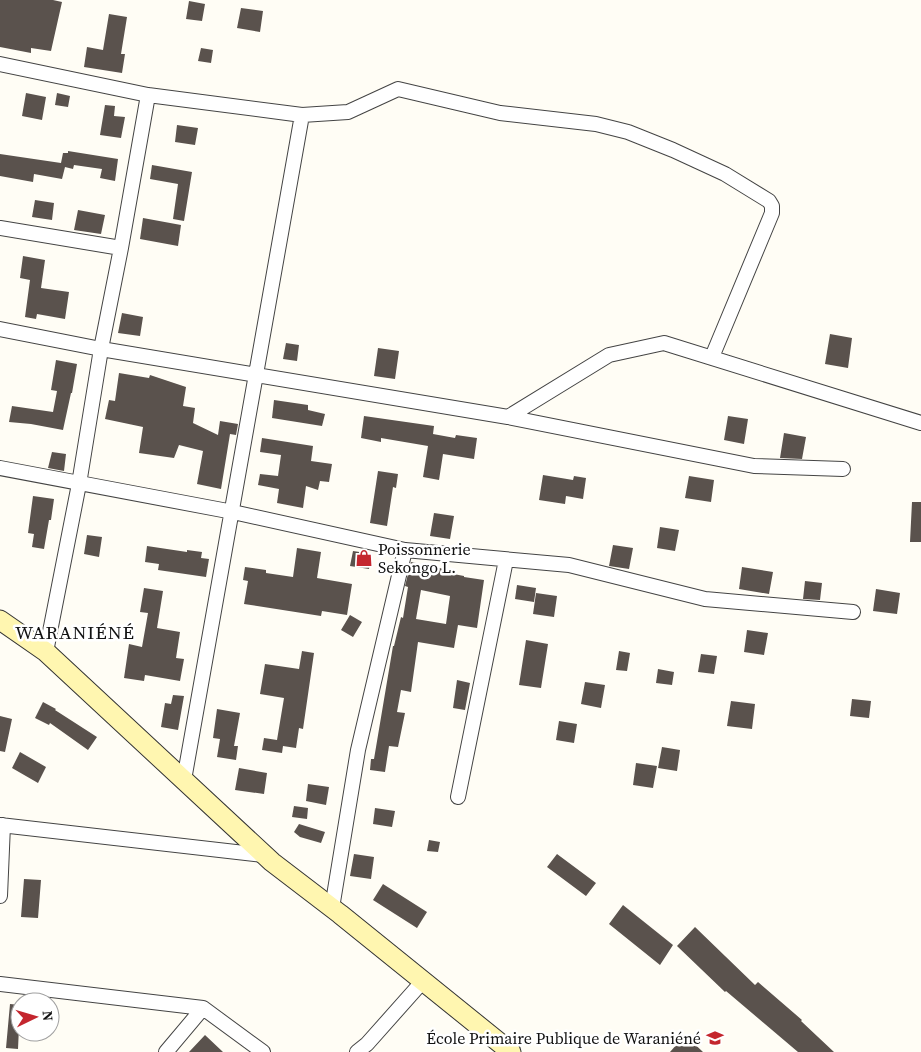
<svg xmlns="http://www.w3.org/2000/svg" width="921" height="1052" font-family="'Source Serif 4',serif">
<rect width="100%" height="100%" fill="#fffdf5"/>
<path fill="#5a524d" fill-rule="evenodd" d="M 0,0 L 53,0 L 62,2 L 51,51 L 31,48 L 31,53 L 0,47 Z
M 189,1 L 205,4 L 202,21 L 186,19 Z
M 241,8 L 263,11 L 260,32 L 237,28 Z
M 109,14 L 127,17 L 121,54 L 125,54 L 122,73 L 84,67 L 87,47 L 103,50 Z
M 201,48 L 213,50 L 211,63 L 198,61 Z
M 26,93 L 46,97 L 42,120 L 22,116 Z
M 57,93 L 70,96 L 68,107 L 55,105 Z
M 105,105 L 115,106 L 114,116 L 125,117 L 121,138 L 100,135 Z
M 177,125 L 198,128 L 195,145 L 175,142 Z
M 68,151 L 118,159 L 115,181 L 100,178 L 102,169 L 74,165 L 73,169 L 65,167 L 62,179 L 34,174 L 33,182 L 0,176 L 0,154 L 61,163 L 63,153 L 68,153 Z
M 152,165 L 192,172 L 184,221 L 173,219 L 178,184 L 150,179 Z
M 35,200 L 54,203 L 52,220 L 32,217 Z
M 78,210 L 105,215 L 101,234 L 74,230 Z
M 143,218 L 181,225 L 178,246 L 140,239 Z
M 23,256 L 45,260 L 41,288 L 69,292 L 65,319 L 37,314 L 36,319 L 25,317 L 30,280 L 20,278 Z
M 122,313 L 143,317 L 140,336 L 118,333 Z
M 830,334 L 852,338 L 848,368 L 825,364 Z
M 286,343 L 299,345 L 297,361 L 283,359 Z
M 378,348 L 399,351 L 395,379 L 374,376 Z
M 56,360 L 77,364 L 72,393 L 71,393 L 63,430 L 31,424 L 9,422 L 12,406 L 53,412 L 57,391 L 51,390 Z
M 119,373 L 149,378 L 150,375 L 186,387 L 183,406 L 195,408 L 193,423 L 218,435 L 220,421 L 238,424 L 236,435 L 230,434 L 221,489 L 197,484 L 203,451 L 179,445 L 174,458 L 139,453 L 143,427 L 105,419 L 109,400 L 115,401 Z
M 274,400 L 308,405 L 308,410 L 325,414 L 322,426 L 272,418 Z
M 364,416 L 434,426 L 433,434 L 455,438 L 456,435 L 477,438 L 474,459 L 443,454 L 439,480 L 423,477 L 428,446 L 381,438 L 381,442 L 361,438 Z
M 728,416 L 748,419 L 744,444 L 724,440 Z
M 784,433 L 806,437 L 802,459 L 780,458 Z
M 262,438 L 313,446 L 311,461 L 332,464 L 329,482 L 320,481 L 318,490 L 306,486 L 303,508 L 277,503 L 279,489 L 258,485 L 260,474 L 278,476 L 281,455 L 260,452 Z
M 52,452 L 66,454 L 64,471 L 48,468 Z
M 378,471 L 398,474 L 396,488 L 393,487 L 387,526 L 370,523 Z
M 543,475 L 573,480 L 574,476 L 586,478 L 583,499 L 566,496 L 565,504 L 539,500 Z
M 689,476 L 714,480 L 711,502 L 685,498 Z
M 33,496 L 54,499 L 51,520 L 49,520 L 44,549 L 32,547 L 34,534 L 28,533 Z
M 912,502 L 921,502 L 921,542 L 910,542 Z
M 434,513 L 454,516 L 450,539 L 430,536 Z
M 660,527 L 679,530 L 675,551 L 657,548 Z
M 87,535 L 102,537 L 99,557 L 84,554 Z
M 613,545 L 633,548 L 629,569 L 609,566 Z
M 147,546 L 187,552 L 187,550 L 202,552 L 201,558 L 209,559 L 206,577 L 158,570 L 159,564 L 145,562 Z
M 297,548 L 321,552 L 317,578 L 352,584 L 347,615 L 322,611 L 321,616 L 244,604 L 248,581 L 243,580 L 245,567 L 266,570 L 266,573 L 293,577 Z
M 353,551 L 372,554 L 369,569 L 350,566 Z
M 411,562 L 449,570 L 448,573 L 464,576 L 464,577 L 484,580 L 477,628 L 458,625 L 454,648 L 418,642 L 411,692 L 401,690 L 397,712 L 405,713 L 398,747 L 389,746 L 385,772 L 370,770 L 371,759 L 374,759 L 393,646 L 394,646 L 401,617 L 403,618 L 408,587 L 405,586 ZM 421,590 L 450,596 L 446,624 L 416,619 Z
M 742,567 L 773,572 L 769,594 L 739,589 Z
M 805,581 L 822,583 L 820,600 L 803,599 Z
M 517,585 L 536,588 L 534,602 L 515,599 Z
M 144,588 L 163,591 L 157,628 L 180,632 L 176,658 L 184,659 L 180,681 L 145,675 L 144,681 L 124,678 L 129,644 L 142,647 L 148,613 L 140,612 Z
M 876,589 L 900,593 L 897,614 L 873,611 Z
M 536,593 L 557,596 L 554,617 L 533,614 Z
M 350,615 L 362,622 L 353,637 L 341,630 Z
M 747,630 L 768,633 L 764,655 L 744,652 Z
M 526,640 L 548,644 L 541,688 L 519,685 Z
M 302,651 L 314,653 L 303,729 L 299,728 L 296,748 L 283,746 L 282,753 L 262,750 L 264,738 L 277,740 L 284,698 L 260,694 L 265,664 L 299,669 Z
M 619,651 L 630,653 L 627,671 L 616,670 Z
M 701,654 L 717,656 L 714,674 L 698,672 Z
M 658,669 L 674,672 L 672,685 L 656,683 Z
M 457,680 L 470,683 L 465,710 L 453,708 Z
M 585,682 L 605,685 L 601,708 L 581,704 Z
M 173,695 L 184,696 L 178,730 L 161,727 L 165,703 L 171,704 Z
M 852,699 L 871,701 L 869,718 L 850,716 Z
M 731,701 L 755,704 L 752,729 L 727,726 Z
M 43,702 L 56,709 L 55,710 L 97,737 L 88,750 L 50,723 L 49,725 L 35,718 Z
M 217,709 L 240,713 L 234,746 L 238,746 L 236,760 L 217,757 L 220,739 L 213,738 Z
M 0,716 L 12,719 L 5,752 L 0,751 Z
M 559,721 L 577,724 L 574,743 L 556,740 Z
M 662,747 L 680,750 L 677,771 L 658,768 Z
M 20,752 L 46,767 L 38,783 L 12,768 Z
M 636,763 L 657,766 L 653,788 L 633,785 Z
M 239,768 L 267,773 L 264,794 L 235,790 Z
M 308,784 L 329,787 L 326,805 L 306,801 Z
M 294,806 L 308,808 L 307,819 L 292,817 Z
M 375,808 L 395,811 L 392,827 L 373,824 Z
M 299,824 L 325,832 L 321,843 L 300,837 L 294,832 Z
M 429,840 L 440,842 L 438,852 L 427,851 Z
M 354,854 L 374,857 L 371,879 L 350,876 Z
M 557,854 L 596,883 L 586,896 L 547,867 Z
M 24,879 L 41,880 L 38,918 L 21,917 Z
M 383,884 L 427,912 L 417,928 L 373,900 Z
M 623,905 L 673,945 L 660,965 L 609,924 Z
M 695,927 L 755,985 L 758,982 L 802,1020 L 801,1021 L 834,1052 L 798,1052 L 726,991 L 725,992 L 677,946 Z
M 10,1004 L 20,1005 L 18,1049 L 6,1048 Z
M 205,1035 L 223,1052 L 189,1052 Z
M 685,1035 L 703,1052 L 670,1052 Z"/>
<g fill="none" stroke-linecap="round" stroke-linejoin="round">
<g stroke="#444" stroke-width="16">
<path id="street" d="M 0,64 L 148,95 L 302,115 L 348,112 L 398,89 L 500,113 L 596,124 L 628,132 L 673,150 L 725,174 L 769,201 L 772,206 L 772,213 L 712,357
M 0,228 L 121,248
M 0,329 L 101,349 L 508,417 L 754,466 L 843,469
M 508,417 L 609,355 L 664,343 L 921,423
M 0,468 L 233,512 L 405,550 L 569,565 L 705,599 L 853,612
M 46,652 L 79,484 L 101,349 L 121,248 L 148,95
M 184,780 C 224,558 262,336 302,115
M 458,797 L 506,560
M 0,825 L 263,855
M 0,896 L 3,825
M 332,908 L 358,750 L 405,550
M 0,984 L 203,1008 L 263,1052
M 166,1052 L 203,1008
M 357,1052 L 367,1044 L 423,981"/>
</g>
<g stroke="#333" stroke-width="21">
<path id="secondary" d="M 0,620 L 46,652 L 272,862 L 340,914 L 511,1052"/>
</g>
<use href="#street" stroke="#fff" stroke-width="14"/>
<use href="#secondary" stroke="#fff6b0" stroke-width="19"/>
</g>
<defs>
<g id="shop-bare" transform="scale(1.35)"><path d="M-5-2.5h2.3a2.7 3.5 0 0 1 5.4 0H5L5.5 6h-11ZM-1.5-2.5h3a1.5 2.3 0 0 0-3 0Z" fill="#c4262e" stroke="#fff" stroke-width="2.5" paint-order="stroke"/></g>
<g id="school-bare" transform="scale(1.35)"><path d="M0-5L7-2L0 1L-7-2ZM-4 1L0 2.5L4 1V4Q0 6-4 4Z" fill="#c4262e" stroke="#fff" stroke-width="2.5" paint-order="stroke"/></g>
</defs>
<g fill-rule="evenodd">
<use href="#shop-bare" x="364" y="558"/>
<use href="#school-bare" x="715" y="1038"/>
</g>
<g text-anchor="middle" stroke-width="5" stroke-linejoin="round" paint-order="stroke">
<g font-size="16" fill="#111" stroke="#fff" text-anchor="start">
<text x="378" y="555">Poissonnerie<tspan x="378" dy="18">Sekongo L.</tspan></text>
<text x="701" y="1044" text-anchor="end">École Primaire Publique de Waraniéné</text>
</g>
<g font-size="19" letter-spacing="1" fill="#111" stroke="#fff">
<text x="75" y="639">WARANIÉNÉ</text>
</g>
</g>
<g transform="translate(35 1017) rotate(85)"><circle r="24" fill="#ffffff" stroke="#a0a0a0"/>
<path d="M0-4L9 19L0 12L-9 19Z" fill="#c4262e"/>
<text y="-8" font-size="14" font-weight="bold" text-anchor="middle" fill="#111111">N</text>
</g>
</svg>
